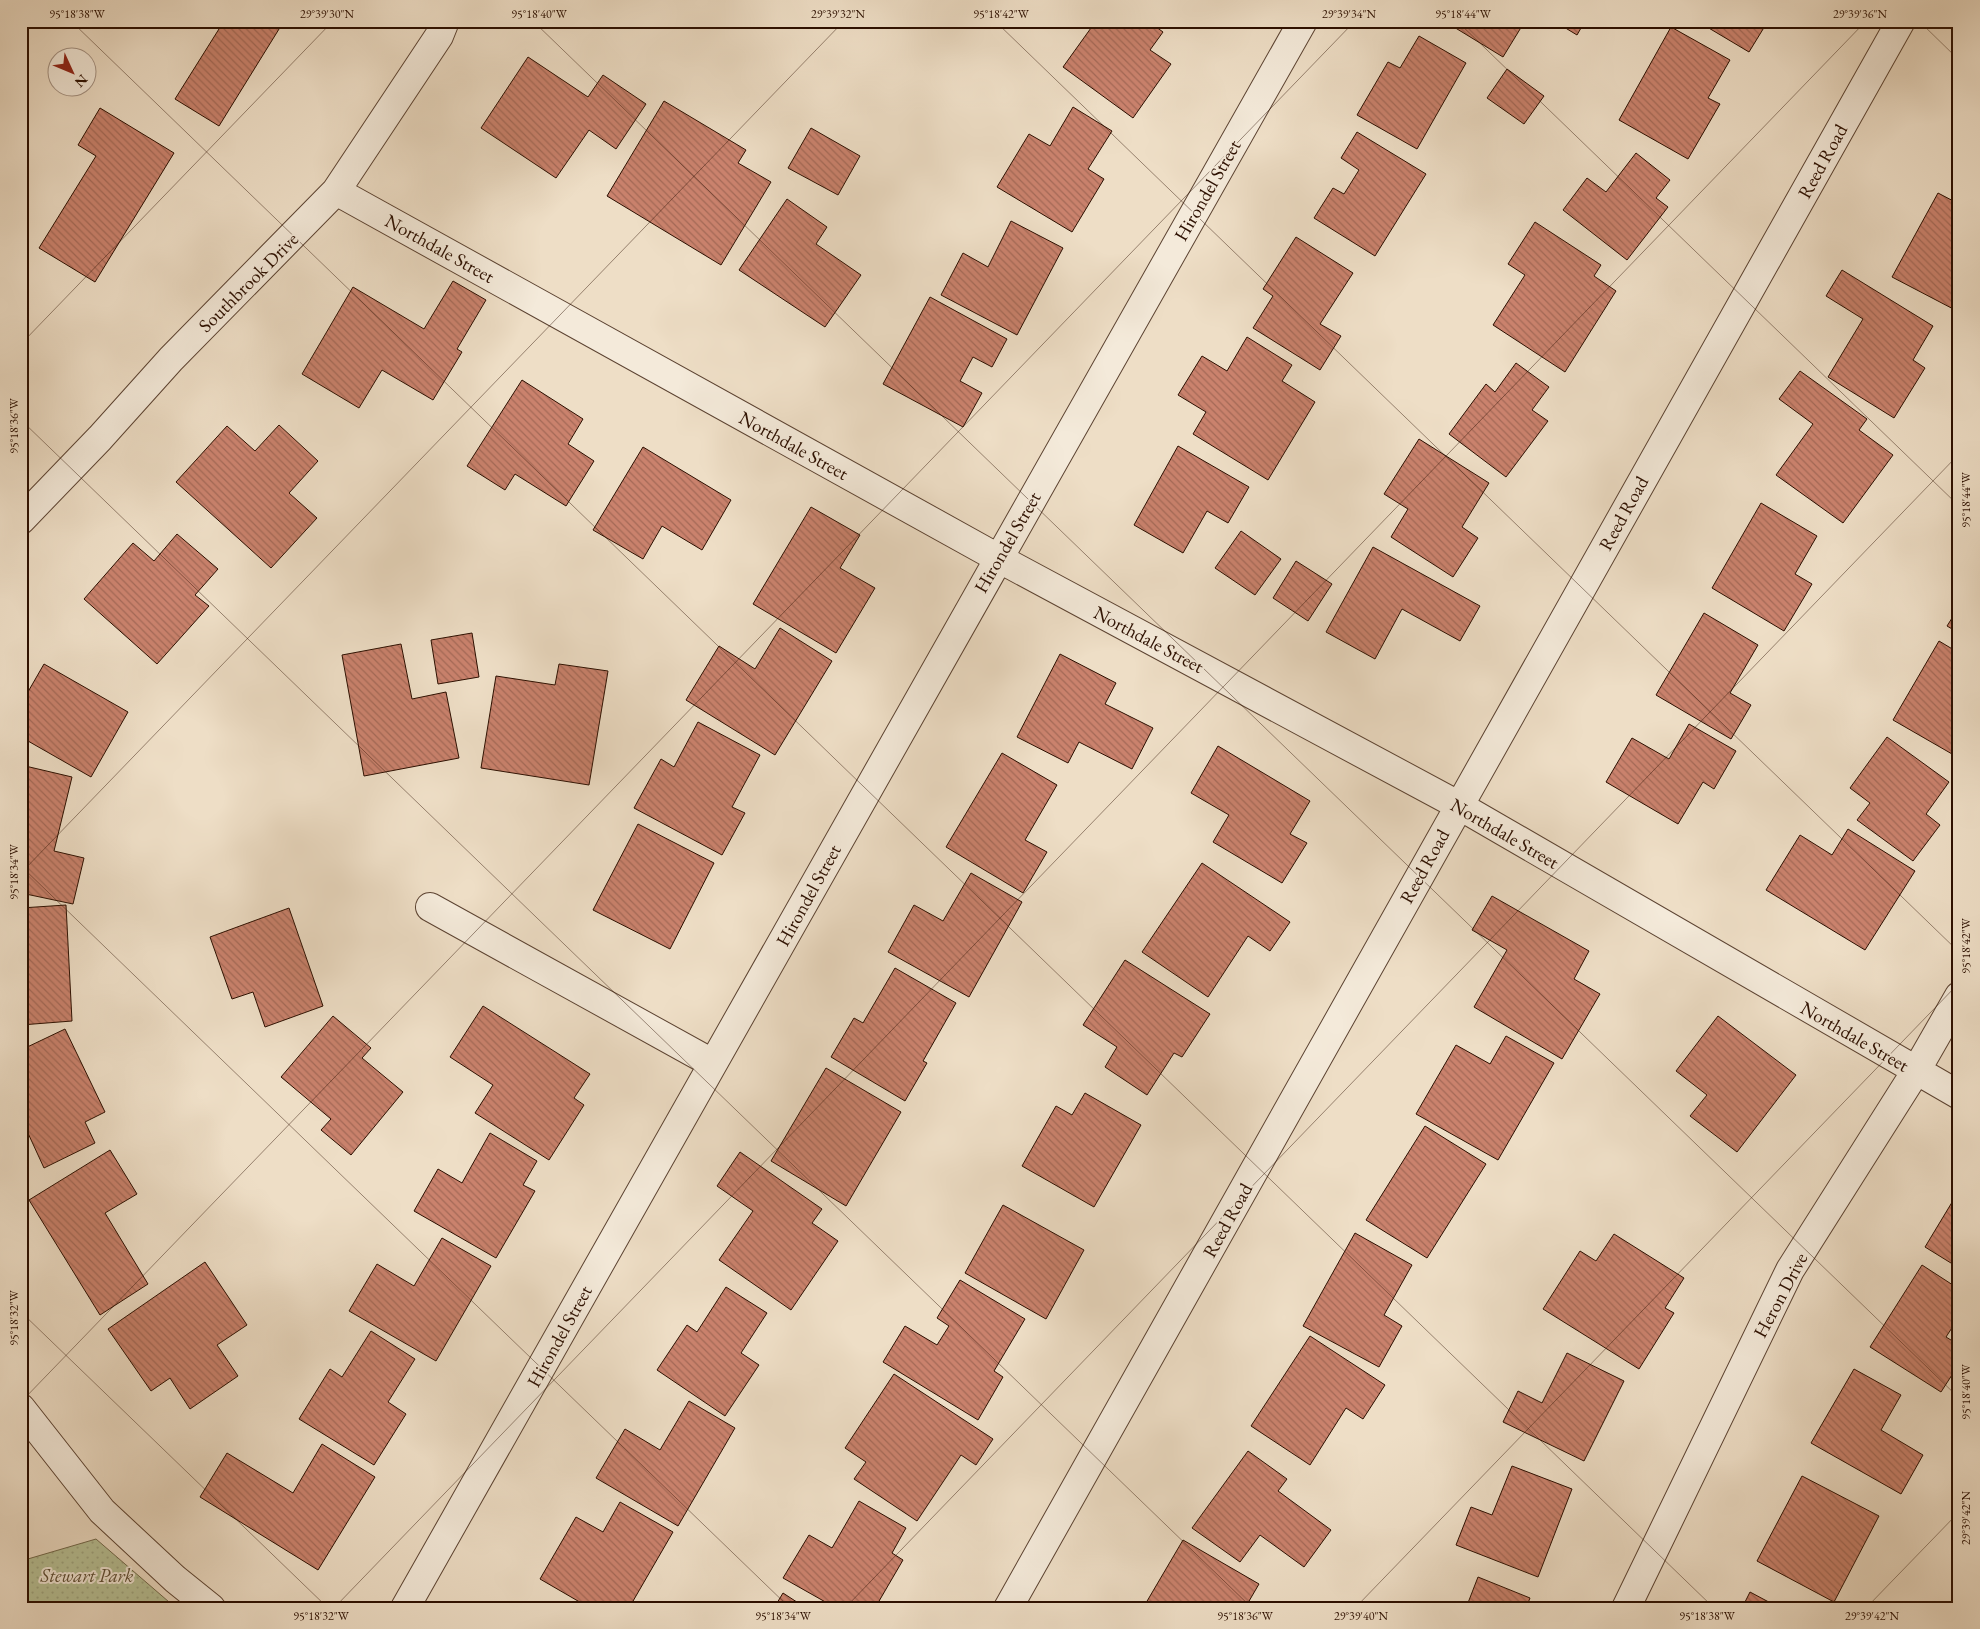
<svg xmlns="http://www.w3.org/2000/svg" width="1980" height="1629" font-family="'EB Garamond',serif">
<defs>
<pattern id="park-dots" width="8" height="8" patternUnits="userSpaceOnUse" patternTransform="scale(1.25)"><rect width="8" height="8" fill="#b7c196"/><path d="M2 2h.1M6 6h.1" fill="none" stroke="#9ea580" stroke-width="1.8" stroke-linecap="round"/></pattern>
<pattern id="building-back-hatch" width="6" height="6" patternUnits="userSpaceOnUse" patternTransform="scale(1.25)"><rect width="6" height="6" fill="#ca826d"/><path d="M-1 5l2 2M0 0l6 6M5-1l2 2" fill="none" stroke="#a46957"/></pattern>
</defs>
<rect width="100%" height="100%" fill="#eedec6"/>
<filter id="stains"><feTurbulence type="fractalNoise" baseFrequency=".004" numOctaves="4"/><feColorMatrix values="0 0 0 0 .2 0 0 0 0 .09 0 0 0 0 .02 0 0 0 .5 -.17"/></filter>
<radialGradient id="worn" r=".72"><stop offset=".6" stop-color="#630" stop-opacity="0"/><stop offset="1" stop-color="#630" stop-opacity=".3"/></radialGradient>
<path fill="url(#park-dots)" stroke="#72684b" d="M 96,1539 L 176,1608 L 21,1608 L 21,1561 Z"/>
<path fill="url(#building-back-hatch)" stroke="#2c0f00" d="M 224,21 L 284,21 L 219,126 L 175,99 Z
M 1096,21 L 1148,21 L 1163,32 L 1150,50 L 1171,64 L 1133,118 L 1063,67 Z
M 1444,21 L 1525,21 L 1503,57 Z
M 1554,21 L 1585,21 L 1577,35 Z
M 1697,21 L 1768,21 L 1749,52 Z
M 1671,27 L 1730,60 L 1708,98 L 1720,104 L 1688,159 L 1619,120 Z
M 1419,36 L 1466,63 L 1417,149 L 1357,115 L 1388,62 L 1400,68 Z
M 528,57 L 588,97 L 603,75 L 646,104 L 616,149 L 589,130 L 556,178 L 481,128 Z
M 1507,69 L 1544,96 L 1524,124 L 1487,98 Z
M 664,101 L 746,150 L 738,163 L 771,182 L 721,265 L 607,196 Z
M 1073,107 L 1112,131 L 1088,169 L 1104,179 L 1072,232 L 997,187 L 1029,134 L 1050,146 Z
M 100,108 L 174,153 L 95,282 L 39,248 L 96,156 L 78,145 Z
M 811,128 L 860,156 L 838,195 L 788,168 Z
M 1357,132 L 1426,174 L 1375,256 L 1314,218 L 1333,188 L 1344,194 L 1359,170 L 1341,158 Z
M 1636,153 L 1670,180 L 1656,198 L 1668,207 L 1627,260 L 1563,210 L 1587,178 L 1606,192 Z
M 1938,193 L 1959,204 L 1959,312 L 1892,277 Z
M 787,199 L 827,227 L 816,244 L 861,275 L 825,327 L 739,270 Z
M 1011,221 L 1063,248 L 1017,335 L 941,295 L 963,253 L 988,267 Z
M 1535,222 L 1601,265 L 1594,276 L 1616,291 L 1565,372 L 1493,325 L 1525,275 L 1508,264 Z
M 1296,237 L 1353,273 L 1320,324 L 1341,336 L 1320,370 L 1253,328 L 1273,296 L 1263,289 Z
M 1842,270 L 1933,326 L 1913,360 L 1925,368 L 1894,418 L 1828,377 L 1863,319 L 1826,296 Z
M 453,281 L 486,300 L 457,349 L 462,352 L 433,400 L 382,370 L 359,408 L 302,374 L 353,287 L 424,329 Z
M 930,297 L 1007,339 L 992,367 L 973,357 L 960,381 L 982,393 L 963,427 L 883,384 Z
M 21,299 L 27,302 L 21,312 Z
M 1247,337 L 1292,365 L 1282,381 L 1315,402 L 1268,480 L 1193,434 L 1206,412 L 1178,395 L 1202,356 L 1227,371 Z
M 1516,363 L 1549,387 L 1532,410 L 1548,421 L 1506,477 L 1449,434 L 1486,384 L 1495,392 Z
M 1800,371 L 1867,419 L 1859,430 L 1893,455 L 1843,523 L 1776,475 L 1813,424 L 1779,399 Z
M 522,380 L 583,419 L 568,444 L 594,461 L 566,506 L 515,474 L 505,490 L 467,466 Z
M 279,425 L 318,461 L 289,493 L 317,518 L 271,568 L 176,482 L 227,426 L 255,451 Z
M 1419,439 L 1489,483 L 1462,527 L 1478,538 L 1453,577 L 1391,537 L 1408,509 L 1384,494 Z
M 1178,446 L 1249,487 L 1228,523 L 1207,511 L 1183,553 L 1134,525 Z
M 643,447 L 731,500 L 702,550 L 662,526 L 643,559 L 593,530 Z
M 1761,503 L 1817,536 L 1795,574 L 1812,584 L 1784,631 L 1712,588 Z
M 811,507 L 860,535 L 840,568 L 875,588 L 836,653 L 753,604 Z
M 1241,531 L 1281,559 L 1255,595 L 1215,568 Z
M 177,534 L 218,569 L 195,595 L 209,606 L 157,664 L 84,599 L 133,543 L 154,561 Z
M 1373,547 L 1480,606 L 1460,641 L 1402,609 L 1375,659 L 1326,632 Z
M 1296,561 L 1332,584 L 1308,621 L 1273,598 Z
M 1959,607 L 1959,633 L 1947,626 Z
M 1704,613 L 1758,645 L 1730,693 L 1751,705 L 1731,739 L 1656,695 Z
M 780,628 L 832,661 L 775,755 L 686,700 L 719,646 L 755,669 Z
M 472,633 L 479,677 L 438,684 L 431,640 Z
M 1939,641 L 1959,653 L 1959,758 L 1893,720 Z
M 401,644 L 412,699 L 446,692 L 459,758 L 364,776 L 342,655 Z
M 1060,654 L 1116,683 L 1105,704 L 1153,728 L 1132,769 L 1079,742 L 1068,763 L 1017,737 Z
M 44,664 L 128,712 L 91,777 L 21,737 L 21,704 Z
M 559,664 L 608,671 L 589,785 L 481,768 L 496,676 L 555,685 Z
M 698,722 L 760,755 L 732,807 L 745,813 L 722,855 L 634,808 L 661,759 L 674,767 Z
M 1689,724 L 1736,751 L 1714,789 L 1703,782 L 1678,824 L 1606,782 L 1632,738 L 1669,759 Z
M 1887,737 L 1949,782 L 1926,814 L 1940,825 L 1913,861 L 1857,820 L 1870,803 L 1850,788 Z
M 1218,746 L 1310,801 L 1290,834 L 1307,843 L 1282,883 L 1213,842 L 1229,815 L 1191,793 Z
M 1002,753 L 1057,785 L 1025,840 L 1047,852 L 1023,893 L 946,847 Z
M 21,765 L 72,777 L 54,851 L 84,858 L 73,904 L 21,893 Z
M 638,824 L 714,863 L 670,949 L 593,910 Z
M 1848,829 L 1915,871 L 1865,950 L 1766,890 L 1800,835 L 1832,855 Z
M 1202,863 L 1290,922 L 1270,951 L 1248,936 L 1208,997 L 1142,952 Z
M 971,873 L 1022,902 L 969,997 L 888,952 L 914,905 L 943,921 Z
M 1492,896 L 1589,951 L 1574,979 L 1600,994 L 1562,1059 L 1474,1007 L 1507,950 L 1472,930 Z
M 66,905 L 72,1021 L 21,1025 L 21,908 Z
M 289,908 L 323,1006 L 265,1027 L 253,992 L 232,999 L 210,937 Z
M 1125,960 L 1210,1014 L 1182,1057 L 1174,1053 L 1147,1095 L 1105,1067 L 1117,1047 L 1083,1025 Z
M 895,968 L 956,1003 L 923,1061 L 927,1063 L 905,1101 L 831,1057 L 854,1018 L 863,1023 Z
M 483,1006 L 590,1074 L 574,1098 L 584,1105 L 549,1160 L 475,1113 L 493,1085 L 450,1057 Z
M 333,1016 L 371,1048 L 362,1058 L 403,1092 L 351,1155 L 321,1130 L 331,1119 L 281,1077 Z
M 1718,1016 L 1796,1075 L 1737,1152 L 1690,1116 L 1707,1095 L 1676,1071 Z
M 65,1029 L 105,1112 L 85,1122 L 95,1143 L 44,1168 L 27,1131 L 21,1133 L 21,1050 Z
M 1506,1036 L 1554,1063 L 1498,1160 L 1416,1114 L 1456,1045 L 1490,1064 Z
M 826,1068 L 901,1112 L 846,1206 L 771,1161 Z
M 1085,1093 L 1141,1125 L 1094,1207 L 1022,1166 L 1056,1106 L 1072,1115 Z
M 1425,1126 L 1486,1164 L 1427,1258 L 1366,1220 Z
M 490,1133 L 537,1161 L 523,1185 L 535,1191 L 496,1258 L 414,1211 L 438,1169 L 462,1183 Z
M 110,1150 L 137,1194 L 105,1213 L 148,1284 L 100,1315 L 29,1200 Z
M 740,1152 L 822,1209 L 812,1223 L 838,1241 L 791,1310 L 719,1260 L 753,1211 L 717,1186 Z
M 1957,1194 L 1959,1195 L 1959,1268 L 1925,1247 Z
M 1003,1205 L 1084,1250 L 1046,1319 L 965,1273 Z
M 1355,1233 L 1412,1265 L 1384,1315 L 1402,1326 L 1379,1367 L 1303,1326 Z
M 1614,1234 L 1684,1278 L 1665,1308 L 1674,1313 L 1639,1369 L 1543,1309 L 1580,1251 L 1596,1261 Z
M 442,1238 L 491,1266 L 436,1361 L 349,1311 L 377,1264 L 414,1286 Z
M 205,1262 L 247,1325 L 217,1345 L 238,1376 L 190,1409 L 170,1378 L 151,1391 L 108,1329 Z
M 1922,1265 L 1959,1289 L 1959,1317 L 1946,1337 L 1959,1345 L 1959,1364 L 1941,1392 L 1870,1347 Z
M 960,1280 L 1025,1319 L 994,1371 L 1003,1377 L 978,1420 L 883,1362 L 905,1326 L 937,1345 L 949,1326 L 937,1318 Z
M 726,1287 L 767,1313 L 741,1353 L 759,1365 L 725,1416 L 657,1370 L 687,1325 L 697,1332 Z
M 371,1331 L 415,1359 L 388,1402 L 406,1414 L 374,1465 L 299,1419 L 330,1369 L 342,1377 Z
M 1310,1336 L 1385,1385 L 1363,1419 L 1346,1408 L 1310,1465 L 1251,1426 Z
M 1567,1353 L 1624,1381 L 1584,1461 L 1503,1422 L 1518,1391 L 1542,1403 Z
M 1854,1369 L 1901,1395 L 1881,1430 L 1923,1455 L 1901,1494 L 1811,1443 Z
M 894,1374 L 993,1439 L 976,1465 L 961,1455 L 917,1521 L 854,1479 L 866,1462 L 845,1448 Z
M 689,1401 L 735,1428 L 678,1526 L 596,1478 L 625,1429 L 660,1450 Z
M 322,1444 L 375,1477 L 318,1570 L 200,1497 L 227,1453 L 293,1493 Z
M 1248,1451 L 1287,1479 L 1278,1491 L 1331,1530 L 1304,1567 L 1260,1535 L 1240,1562 L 1192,1528 Z
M 1512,1466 L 1572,1489 L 1538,1577 L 1456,1545 L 1471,1507 L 1492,1515 Z
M 1802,1476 L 1879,1516 L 1834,1602 L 1757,1561 Z
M 859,1501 L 906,1528 L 892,1553 L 903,1560 L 875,1608 L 836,1608 L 783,1578 L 809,1535 L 832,1548 Z
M 620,1502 L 673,1532 L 629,1608 L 590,1608 L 540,1579 L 576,1517 L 603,1532 Z
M 1183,1540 L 1259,1584 L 1245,1608 L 1143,1608 Z
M 1478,1577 L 1530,1598 L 1526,1608 L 1466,1608 Z
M 1750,1592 L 1780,1608 L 1742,1608 Z
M 783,1593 L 806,1608 L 774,1608 Z"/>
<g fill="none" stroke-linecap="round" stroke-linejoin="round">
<g stroke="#5c4332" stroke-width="30">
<path id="minor" d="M 336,191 L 998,558 L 1458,805 L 1959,1095
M 21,520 L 100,438 L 171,359 L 336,191 L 439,36 L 445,21
M 430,907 L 712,1063
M 21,1408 L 102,1511 L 175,1579 L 211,1608
M 405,1608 L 1303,21
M 1008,1608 L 1901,21
M 1626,1608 L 1790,1270 L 1916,1071 L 1959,996"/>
</g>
<use href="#minor" stroke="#f4eada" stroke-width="28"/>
</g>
<path fill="none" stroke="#2c0f00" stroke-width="1" stroke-opacity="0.45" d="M 71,21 L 1714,1608M 533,21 L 1959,1398M 995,21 L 1959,952M 1457,21 L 1959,506M 1919,21 L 1959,60M 21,344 L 333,21M 21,420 L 1252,1608M 21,866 L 790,1608M 21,873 L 844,21M 21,1312 L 328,1608M 21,1402 L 1355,21M 334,1608 L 1866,21M 845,1608 L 1959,454M 1355,1608 L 1959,983M 1866,1608 L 1959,1512"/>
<g text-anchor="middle" stroke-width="4" stroke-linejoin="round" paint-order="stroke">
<g font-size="19" fill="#2c0f00" stroke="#f4eada">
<text transform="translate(1822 161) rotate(-61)" y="7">Reed Road</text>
<text transform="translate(1207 190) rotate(-60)" y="7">Hirondel Street</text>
<text transform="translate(440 248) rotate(29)" y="7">Northdale Street</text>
<text transform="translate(248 282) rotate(-45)" y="7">Southbrook Drive</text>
<text transform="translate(794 445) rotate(29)" y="7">Northdale Street</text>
<text transform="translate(1623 513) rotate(-61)" y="7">Reed Road</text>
<text transform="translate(1007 542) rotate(-60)" y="7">Hirondel Street</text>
<text transform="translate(1149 639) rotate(28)" y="7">Northdale Street</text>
<text transform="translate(1505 833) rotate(30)" y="7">Northdale Street</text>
<text transform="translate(1424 866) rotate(-61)" y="7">Reed Road</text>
<text transform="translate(808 895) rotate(-61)" y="7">Hirondel Street</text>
<text transform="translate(1855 1036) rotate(30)" y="7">Northdale Street</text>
<text transform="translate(1227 1220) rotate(-61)" y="7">Reed Road</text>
<text transform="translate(1780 1295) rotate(-62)" y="7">Heron Drive</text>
<text transform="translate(559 1336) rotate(-61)" y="7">Hirondel Street</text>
</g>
<g font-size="19" font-style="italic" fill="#5d4d34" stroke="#f4eada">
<text x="87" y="1582">Stewart Park</text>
</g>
</g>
<rect width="1980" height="1629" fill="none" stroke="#eedec6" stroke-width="55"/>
<g transform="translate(72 72) rotate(134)"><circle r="24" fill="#f4eada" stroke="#a49283"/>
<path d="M0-4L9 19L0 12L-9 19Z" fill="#8f2418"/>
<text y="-8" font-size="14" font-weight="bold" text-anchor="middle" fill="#2c0f00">N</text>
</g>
<rect x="28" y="28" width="1924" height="1574" fill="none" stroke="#2c0f00" stroke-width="2"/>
<g font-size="12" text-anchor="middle" fill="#2c0f00">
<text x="77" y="18">95°18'38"W</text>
<text x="327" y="18">29°39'30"N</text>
<text x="539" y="18">95°18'40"W</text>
<text x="838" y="18">29°39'32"N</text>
<text x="1001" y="18">95°18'42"W</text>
<text x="1349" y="18">29°39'34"N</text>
<text x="1463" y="18">95°18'44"W</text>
<text x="1860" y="18">29°39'36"N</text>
<text transform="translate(14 426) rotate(-90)" y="4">95°18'36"W</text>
<text transform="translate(1966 500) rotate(-90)" y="4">95°18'44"W</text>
<text transform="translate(14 872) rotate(-90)" y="4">95°18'34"W</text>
<text transform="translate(1966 946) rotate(-90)" y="4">95°18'42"W</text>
<text transform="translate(14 1318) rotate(-90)" y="4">95°18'32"W</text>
<text transform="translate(1966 1392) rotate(-90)" y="4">95°18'40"W</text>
<text transform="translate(1966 1518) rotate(-90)" y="4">29°39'42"N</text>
<text x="321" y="1620">95°18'32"W</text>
<text x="783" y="1620">95°18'34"W</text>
<text x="1245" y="1620">95°18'36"W</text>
<text x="1361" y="1620">29°39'40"N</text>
<text x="1707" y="1620">95°18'38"W</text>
<text x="1872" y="1620">29°39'42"N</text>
</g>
<rect width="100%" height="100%" filter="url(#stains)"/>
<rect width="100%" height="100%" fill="url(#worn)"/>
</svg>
